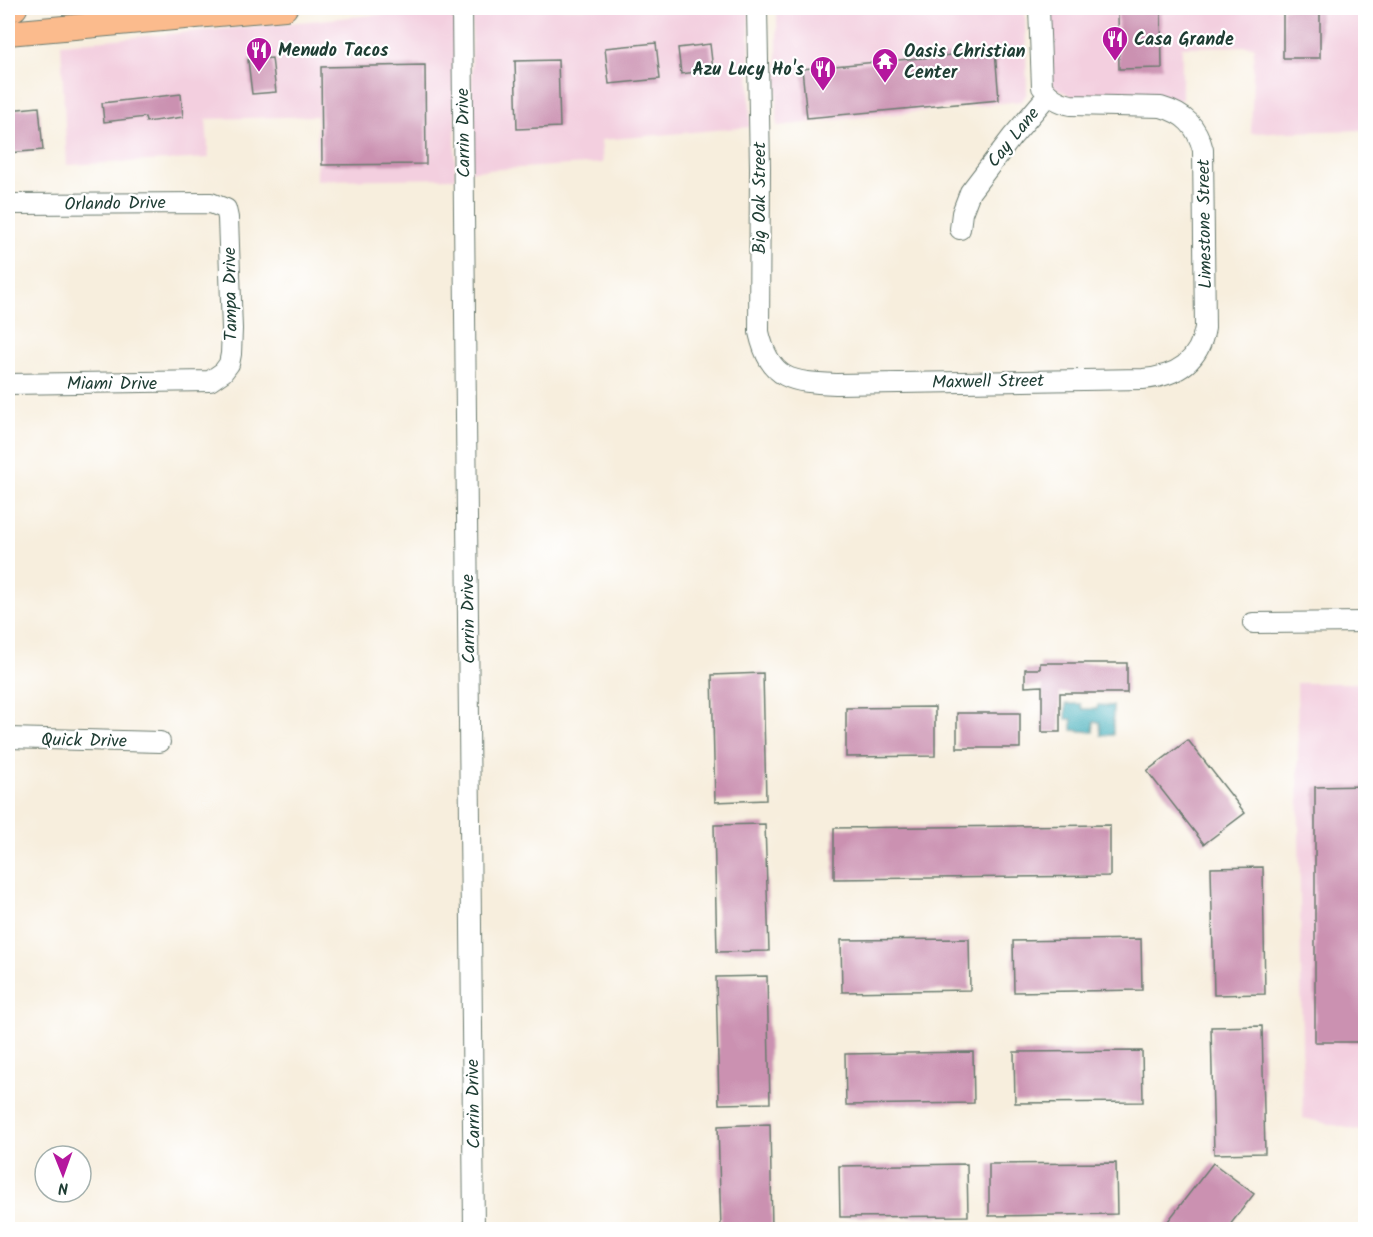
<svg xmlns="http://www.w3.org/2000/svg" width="1373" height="1237" font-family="Kalam,sans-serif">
<rect width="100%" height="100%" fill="#fff"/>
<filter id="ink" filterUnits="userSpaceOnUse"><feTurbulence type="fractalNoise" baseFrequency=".0167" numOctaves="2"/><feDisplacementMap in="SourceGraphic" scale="12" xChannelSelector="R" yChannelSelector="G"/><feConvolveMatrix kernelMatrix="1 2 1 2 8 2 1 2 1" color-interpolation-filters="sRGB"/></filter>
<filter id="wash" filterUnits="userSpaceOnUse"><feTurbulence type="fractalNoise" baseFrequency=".008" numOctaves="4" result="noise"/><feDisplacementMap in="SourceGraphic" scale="24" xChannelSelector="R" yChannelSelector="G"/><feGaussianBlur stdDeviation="1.35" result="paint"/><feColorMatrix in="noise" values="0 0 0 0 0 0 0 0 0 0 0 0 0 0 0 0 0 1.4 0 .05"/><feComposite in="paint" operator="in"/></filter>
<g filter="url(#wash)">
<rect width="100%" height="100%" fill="#f7eedd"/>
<path fill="#f3cfdf" d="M 449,8 L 456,21 L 455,178 L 317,180 L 317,116 L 206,119 L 209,158 L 67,165 L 61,44 Z
M 475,8 L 749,8 L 750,127 L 601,140 L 603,163 L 471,171 L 472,17 Z
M 777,8 L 1025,8 L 1027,93 L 1022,101 L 777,126 Z
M 1046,8 L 1365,8 L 1365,130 L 1251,133 L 1254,46 L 1182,47 L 1182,100 L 1075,98 L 1054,87 L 1049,78 Z
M 1297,683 L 1365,683 L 1365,1132 L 1303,1118 Z"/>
<path fill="#3babb8" stroke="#2d7476" stroke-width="1.5" d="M 1066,704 L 1081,704 L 1082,709 L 1097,709 L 1098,705 L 1113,706 L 1113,735 L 1101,735 L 1100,722 L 1094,722 L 1093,732 L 1072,730 L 1072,719 L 1066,719 Z"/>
<g id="blocks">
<path fill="#cb91b1" d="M 1283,8 L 1320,8 L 1320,58 L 1283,58 Z
M 1161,12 L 1162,68 L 1119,69 L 1118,13 Z
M 656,43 L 660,79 L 609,84 L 605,48 Z
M 710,44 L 713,70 L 681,74 L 678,48 Z
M 995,51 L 999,100 L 807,118 L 802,69 Z
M 272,58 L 276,92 L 252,94 L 248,60 Z
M 558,60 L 560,127 L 517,129 L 515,61 Z
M 425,65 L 426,164 L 322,165 L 321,67 Z
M 181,94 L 183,117 L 146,122 L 145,117 L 104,122 L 102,103 Z
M 39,107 L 43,150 L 8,153 L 8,110 Z
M 1040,663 L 1127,663 L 1127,693 L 1060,693 L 1060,732 L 1042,732 L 1042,686 L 1025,687 L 1025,669 L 1040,669 Z
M 763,673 L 766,800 L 715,802 L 712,675 Z
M 935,707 L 935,756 L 846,757 L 846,708 Z
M 957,713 L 1020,713 L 1020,748 L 957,748 Z
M 1188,740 L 1245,813 L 1204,844 L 1147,771 Z
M 1365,786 L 1365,1042 L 1315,1042 L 1315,787 Z
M 765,824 L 769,951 L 717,952 L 714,825 Z
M 1110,825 L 1110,876 L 834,879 L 834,828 Z
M 1263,867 L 1265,994 L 1214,995 L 1211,868 Z
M 969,939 L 970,990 L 842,992 L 841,940 Z
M 1141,939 L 1142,990 L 1014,992 L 1013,941 Z
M 767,976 L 770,1103 L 719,1104 L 716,977 Z
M 1262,1026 L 1265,1153 L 1214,1154 L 1211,1027 Z
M 1142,1051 L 1143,1102 L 1015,1103 L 1014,1052 Z
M 973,1052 L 974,1103 L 846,1105 L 845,1054 Z
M 770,1124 L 772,1230 L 721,1230 L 718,1126 Z
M 1116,1163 L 1117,1214 L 989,1216 L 989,1164 Z
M 1213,1163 L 1254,1194 L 1226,1230 L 1161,1230 Z
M 967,1164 L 968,1216 L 840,1217 L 839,1166 Z"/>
</g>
</g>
<g filter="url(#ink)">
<use href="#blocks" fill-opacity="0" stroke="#6b7b6f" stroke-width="1.5"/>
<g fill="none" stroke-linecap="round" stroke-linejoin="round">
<g stroke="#6b7b6f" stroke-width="22">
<path id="minor" d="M 462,8 L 474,1230
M 757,8 L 760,168 L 759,332 C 770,381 792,382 836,384 L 1143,379 C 1177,376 1199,362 1205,328 L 1203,150 C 1197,126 1185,114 1161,107 L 1071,105 C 1058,103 1050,97 1042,87 L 1039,8
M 8,204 L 211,203 L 226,209 L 228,218 L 232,329 L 231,354 L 229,364 L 223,372 L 210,381 L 8,384
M 960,229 L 962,213 L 970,192 L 1012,137 L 1048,95
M 1253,623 L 1366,622
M 8,738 L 160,742"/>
</g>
<g stroke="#6b7b6f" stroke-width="26">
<path id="major" d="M 8,8 L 15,8
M 8,33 L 285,8"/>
</g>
<use href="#minor" stroke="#fff" stroke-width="20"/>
<use href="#major" stroke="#fbbb8d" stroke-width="24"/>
</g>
</g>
<defs>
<g id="restaurant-pin" transform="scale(1.35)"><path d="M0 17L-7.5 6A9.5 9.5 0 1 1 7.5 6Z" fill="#b5179e" stroke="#fff"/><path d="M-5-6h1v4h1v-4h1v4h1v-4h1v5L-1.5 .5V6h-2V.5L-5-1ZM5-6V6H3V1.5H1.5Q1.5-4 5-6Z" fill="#fff"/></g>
<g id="temple-pin" transform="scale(1.35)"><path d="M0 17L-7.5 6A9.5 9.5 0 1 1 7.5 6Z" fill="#b5179e" stroke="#fff"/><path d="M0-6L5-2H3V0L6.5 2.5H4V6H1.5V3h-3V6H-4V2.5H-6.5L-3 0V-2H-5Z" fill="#fff"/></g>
</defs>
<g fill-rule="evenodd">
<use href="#restaurant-pin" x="1115" y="39"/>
<use href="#restaurant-pin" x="259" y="50"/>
<use href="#temple-pin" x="885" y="61"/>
<use href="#restaurant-pin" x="823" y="69"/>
</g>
<g text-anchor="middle" stroke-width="4.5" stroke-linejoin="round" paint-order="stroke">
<g font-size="18" font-weight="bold" fill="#1f3d34" stroke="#fff" text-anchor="start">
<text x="1134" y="45">Casa Grande</text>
<text x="278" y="56">Menudo Tacos</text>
<text x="904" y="57">Oasis Christian<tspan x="904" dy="21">Center</tspan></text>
<text x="804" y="75" text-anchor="end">Azu Lucy Ho's</text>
</g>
<g font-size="18" fill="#1f3d34" stroke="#fff">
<text transform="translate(463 133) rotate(-91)" y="6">Carrin Drive</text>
<text transform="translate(1013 137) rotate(-51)" y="6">Cay Lane</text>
<text transform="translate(759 198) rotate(-90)" y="6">Big Oak Street</text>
<text transform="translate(115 203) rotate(-1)" y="6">Orlando Drive</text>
<text transform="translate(1204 224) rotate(-91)" y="6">Limestone Street</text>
<text transform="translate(230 294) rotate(-91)" y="6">Tampa Drive</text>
<text transform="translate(988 381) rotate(-1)" y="6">Maxwell Street</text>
<text x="112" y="389">Miami Drive</text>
<text transform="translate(468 619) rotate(-91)" y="6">Carrin Drive</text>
<text transform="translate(84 740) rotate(1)" y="6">Quick Drive</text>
<text transform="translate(473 1104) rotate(-91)" y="6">Carrin Drive</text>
</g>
</g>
<rect width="1373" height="1237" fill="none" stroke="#fff" stroke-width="30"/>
<g transform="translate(63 1174) rotate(179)"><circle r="28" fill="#ffffff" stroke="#a5b1ae" stroke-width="1.5"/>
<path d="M0-4.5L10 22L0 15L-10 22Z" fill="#b5179e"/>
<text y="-9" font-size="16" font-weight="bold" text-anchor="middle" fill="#1f3d34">N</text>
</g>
</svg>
